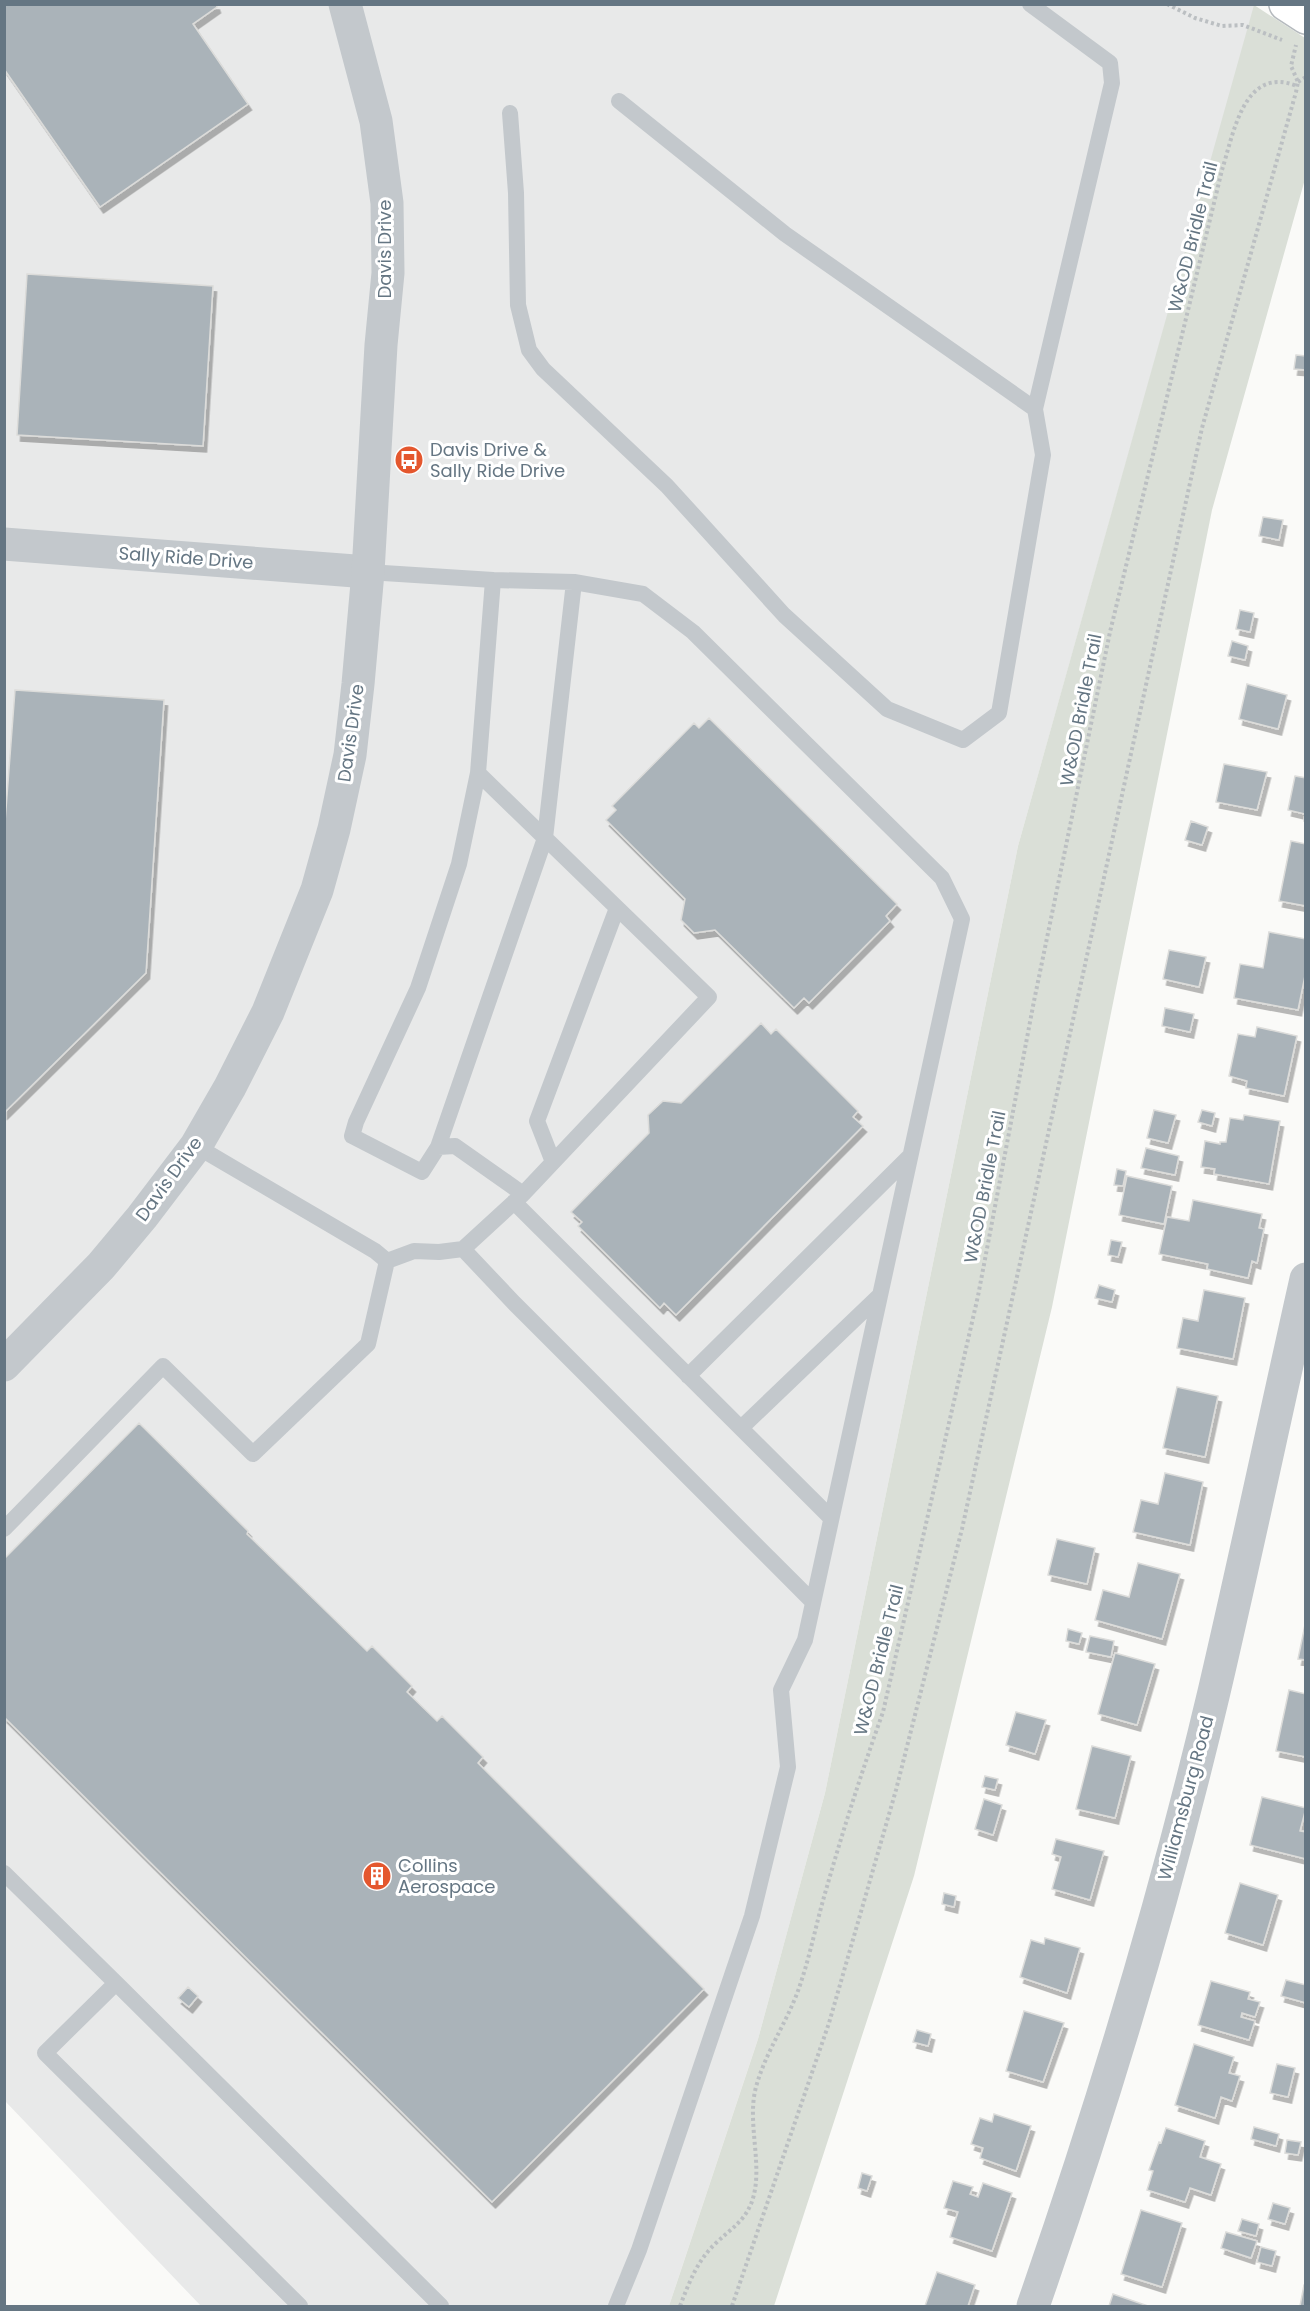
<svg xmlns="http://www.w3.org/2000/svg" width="1310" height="2311" font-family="Poppins,sans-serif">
<defs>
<filter id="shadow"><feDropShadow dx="3.5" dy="6" stdDeviation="0" flood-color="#0004"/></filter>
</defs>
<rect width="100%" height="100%" fill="#fafaf8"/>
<path fill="#e8e9e9" d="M 5,5 L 1255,5 L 1018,846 L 825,1793 L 758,2039 L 669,2306 L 201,2306 L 5,2101 Z"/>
<path fill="#dadfd7" d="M 1254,5 L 1305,38 L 1305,179 L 1212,510 L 1052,1307 L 914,1876 L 774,2306 L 669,2306 L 758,2039 L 825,1793 L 1018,846 Z"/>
<path fill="#aab3b9" stroke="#dcdcda" stroke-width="1.5" filter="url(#shadow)" d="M 4,4 L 216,4 L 217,7 L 193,24 L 248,104 L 100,207 L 4,69 Z
M 27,274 L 213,286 L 203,446 L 17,435 Z
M 1296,355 L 1306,356 L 1306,370 L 1294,369 Z
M 1263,517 L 1283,520 L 1279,540 L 1259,536 Z
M 1240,610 L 1254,613 L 1250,632 L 1236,629 Z
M 1232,641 L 1248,646 L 1245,660 L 1228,656 Z
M 1247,684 L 1287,695 L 1278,729 L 1239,719 Z
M 15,690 L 164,700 L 146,973 L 4,1113 L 4,835 Z
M 709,718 L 897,904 L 886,916 L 890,921 L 809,1003 L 804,998 L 794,1008 L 715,930 L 694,933 L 681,920 L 685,899 L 606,820 L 616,810 L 612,806 L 694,723 L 699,728 Z
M 1224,764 L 1267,772 L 1257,810 L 1216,802 Z
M 1295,776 L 1306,778 L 1306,821 L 1304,821 L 1305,814 L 1288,810 Z
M 1191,821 L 1208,827 L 1202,845 L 1185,840 Z
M 1291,841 L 1306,844 L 1306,906 L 1279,901 Z
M 1269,932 L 1306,939 L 1306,971 L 1298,1010 L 1234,998 L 1240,964 L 1263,968 Z
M 1169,950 L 1206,957 L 1199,987 L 1163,979 Z
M 1165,1008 L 1194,1014 L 1190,1032 L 1162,1026 Z
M 761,1023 L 771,1034 L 776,1029 L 858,1111 L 853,1117 L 863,1126 L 676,1315 L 664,1303 L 660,1308 L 578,1226 L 582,1222 L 571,1212 L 649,1133 L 648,1115 L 663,1101 L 681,1103 Z
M 1257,1027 L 1297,1036 L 1284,1096 L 1246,1088 L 1247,1081 L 1229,1076 L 1238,1034 L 1255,1037 Z
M 1154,1110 L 1176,1115 L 1168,1143 L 1147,1138 Z
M 1202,1110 L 1215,1113 L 1212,1126 L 1198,1122 Z
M 1244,1115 L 1280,1121 L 1269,1184 L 1214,1174 L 1215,1169 L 1201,1167 L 1205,1141 L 1220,1144 L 1220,1142 L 1226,1142 L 1230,1118 L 1243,1120 Z
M 1146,1148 L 1179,1156 L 1175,1175 L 1141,1168 Z
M 1117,1169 L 1126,1171 L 1123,1186 L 1114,1185 Z
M 1127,1176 L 1172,1186 L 1164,1224 L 1119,1215 Z
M 1193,1200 L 1262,1214 L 1259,1228 L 1264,1229 L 1257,1263 L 1252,1261 L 1248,1278 L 1207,1269 L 1208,1264 L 1159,1254 L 1167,1217 L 1189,1221 Z
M 1111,1240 L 1122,1242 L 1118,1257 L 1108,1255 Z
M 1099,1285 L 1115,1290 L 1112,1302 L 1095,1298 Z
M 1204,1290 L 1245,1298 L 1233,1359 L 1177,1348 L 1183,1318 L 1198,1321 Z
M 1177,1387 L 1218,1396 L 1205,1457 L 1163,1448 Z
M 139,1423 L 248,1531 L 247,1534 L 367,1651 L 372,1646 L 412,1686 L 407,1692 L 437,1721 L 442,1716 L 483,1757 L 478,1763 L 704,1989 L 492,2202 L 4,1717 L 4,1559 Z
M 1165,1473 L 1203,1482 L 1190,1545 L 1133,1532 L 1141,1500 L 1158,1504 Z
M 1057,1539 L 1095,1548 L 1087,1584 L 1048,1575 Z
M 1138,1563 L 1180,1574 L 1162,1639 L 1095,1620 L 1103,1590 L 1129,1597 Z
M 1306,1620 L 1306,1660 L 1298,1659 Z
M 1068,1629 L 1082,1633 L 1079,1644 L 1066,1641 Z
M 1090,1636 L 1114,1641 L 1111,1657 L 1086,1652 Z
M 1115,1653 L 1155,1664 L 1137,1725 L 1098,1714 Z
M 1289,1690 L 1306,1694 L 1306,1757 L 1276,1751 Z
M 1016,1712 L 1046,1720 L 1035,1754 L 1006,1745 Z
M 1092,1746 L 1131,1756 L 1115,1818 L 1076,1809 Z
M 985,1776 L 998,1779 L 995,1790 L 982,1787 Z
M 1262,1797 L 1306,1808 L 1300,1831 L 1306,1832 L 1306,1859 L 1250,1845 Z
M 984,1799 L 1002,1805 L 993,1835 L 975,1829 Z
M 1056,1839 L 1104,1851 L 1090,1900 L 1052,1889 L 1061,1857 L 1052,1854 Z
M 1240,1883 L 1278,1895 L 1263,1945 L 1225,1933 Z
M 944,1893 L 956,1896 L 954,1907 L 942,1904 Z
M 1045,1938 L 1080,1948 L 1067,1993 L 1020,1977 L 1031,1940 L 1044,1944 Z
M 1286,1980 L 1306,1985 L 1306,2003 L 1281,1996 Z
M 1211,1981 L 1250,1992 L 1248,1999 L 1260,2002 L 1255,2017 L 1242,2013 L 1241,2017 L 1255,2021 L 1249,2040 L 1198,2025 Z
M 188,1987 L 198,1996 L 189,2007 L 178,1998 Z
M 1024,2011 L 1064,2023 L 1043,2082 L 1006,2071 Z
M 917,2030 L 931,2034 L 928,2046 L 913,2042 Z
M 1194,2044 L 1234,2057 L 1229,2073 L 1240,2076 L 1232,2101 L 1221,2097 L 1215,2118 L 1175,2105 Z
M 1277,2064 L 1295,2068 L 1288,2097 L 1270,2093 Z
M 994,2114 L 1031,2126 L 1016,2171 L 980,2158 L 983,2148 L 971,2144 L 980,2118 L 992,2122 Z
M 1254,2127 L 1279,2134 L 1276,2146 L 1251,2139 Z
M 1166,2128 L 1205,2141 L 1200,2157 L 1221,2164 L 1211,2195 L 1190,2188 L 1185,2202 L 1147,2190 L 1153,2171 L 1149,2170 L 1159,2142 L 1161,2143 Z
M 1287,2140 L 1301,2142 L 1298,2155 L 1285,2153 Z
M 862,2173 L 872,2176 L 867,2191 L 858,2188 Z
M 953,2181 L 973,2187 L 970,2194 L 978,2197 L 983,2183 L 1012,2193 L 992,2251 L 950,2237 L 958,2212 L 944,2208 Z
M 1273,2203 L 1290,2208 L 1285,2224 L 1268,2219 Z
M 1141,2210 L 1182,2223 L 1162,2287 L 1121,2274 Z
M 1242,2219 L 1259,2224 L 1256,2236 L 1238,2231 Z
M 1226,2232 L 1257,2241 L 1251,2258 L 1221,2248 Z
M 1261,2247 L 1276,2251 L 1272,2266 L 1257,2262 Z
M 937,2272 L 975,2285 L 968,2306 L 925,2306 Z
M 1304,2285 L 1306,2285 L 1306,2306 L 1300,2306 Z
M 1113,2294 L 1148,2306 L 1109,2306 Z"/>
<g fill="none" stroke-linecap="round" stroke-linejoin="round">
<g stroke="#b5babe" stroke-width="36">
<path id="primary" d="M 1286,4 L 1306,17"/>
</g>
<path stroke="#bbbfc2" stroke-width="4" stroke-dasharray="3 3" stroke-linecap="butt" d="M 1167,4 L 1195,18 L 1222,26 L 1243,25 L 1282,40
M 1298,82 L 1306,77
M 680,2306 C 689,2283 697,2261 715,2244 C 729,2230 743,2223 751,2204 C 765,2169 746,2124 756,2087 C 766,2050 790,2018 801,1982 C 811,1952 817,1920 826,1890 C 843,1830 862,1771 883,1712 L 978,1296 L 1034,1001 L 1110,632 L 1222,170 C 1234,132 1244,65 1297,86
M 732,2306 L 829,2023 L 896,1790 L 962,1529 L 1202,428 L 1296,92 L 1298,82 L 1291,66 L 1296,45"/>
<path stroke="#c3c8cc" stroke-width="16" d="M 619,101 L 785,234 L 1035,409 L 1112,83 L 1110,63 L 1030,4
M 510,113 L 516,193 L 518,305 L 529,350 L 543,369 L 667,486 L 784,615 L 887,709 L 963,740 L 999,713 L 1043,455 L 1035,409
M 368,572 L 493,580 L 574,582 L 643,594 L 693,632 L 942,878 L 962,919 L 805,1640 L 781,1690 L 788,1767 L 752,1916 L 639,2250 L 616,2306
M 478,773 L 709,997 L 523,1194
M 196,1146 L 375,1251 L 387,1261 L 414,1251 L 439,1252 L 463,1249 L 523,1194 L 455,1146 L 438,1147 L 422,1172 L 352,1136 L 356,1122 L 418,988 L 459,864 L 478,773 L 493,580
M 438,1147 L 545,838 L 574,582
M 553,1162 L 537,1121 L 617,908
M 514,1202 L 831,1518
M 463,1249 L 514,1303 L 813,1602
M 688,1376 L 910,1156
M 741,1428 L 879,1296
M 4,1529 L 163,1366 L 253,1454 L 368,1344 L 387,1261
M 4,1873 L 116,1983 L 45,2053 L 300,2306
M 116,1983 L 441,2306"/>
<path stroke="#c3c8cc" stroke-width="33" d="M 4,544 L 368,572
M 1033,2306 C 1103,2105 1165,1899 1214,1692 C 1246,1555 1275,1417 1306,1279"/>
<path stroke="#c3c8cc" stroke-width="33" d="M 4,1365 L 101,1266 L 142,1217 L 196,1146 L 230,1087 L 268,1012 L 317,890 L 334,829 L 350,755 L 358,684 L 368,572 L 381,345 L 388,273 L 387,203 L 376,121 L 345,4"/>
<use href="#primary" stroke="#fff" stroke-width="33"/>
</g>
<defs>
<g id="bus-disc" transform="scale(1.5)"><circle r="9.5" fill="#e4572e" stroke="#fff"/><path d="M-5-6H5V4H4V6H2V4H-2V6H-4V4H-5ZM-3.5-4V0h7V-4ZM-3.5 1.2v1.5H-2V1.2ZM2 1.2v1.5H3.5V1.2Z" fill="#fff"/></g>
<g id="building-disc" transform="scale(1.5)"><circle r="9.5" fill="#e4572e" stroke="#fff"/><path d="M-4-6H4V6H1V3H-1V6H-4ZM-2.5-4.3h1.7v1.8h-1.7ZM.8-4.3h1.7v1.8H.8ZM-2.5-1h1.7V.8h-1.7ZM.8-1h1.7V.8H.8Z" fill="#fff"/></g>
</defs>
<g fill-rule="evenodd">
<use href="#bus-disc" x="409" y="460"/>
<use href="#building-disc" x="377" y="1876"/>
</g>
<g text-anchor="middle" stroke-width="6" stroke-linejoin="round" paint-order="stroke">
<g font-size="18" fill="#657683" stroke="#fff">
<text transform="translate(1193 237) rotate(-76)" y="6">W&amp;OD Bridle Trail</text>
<text transform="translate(385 249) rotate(-90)" y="6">Davis Drive</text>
<text transform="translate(186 558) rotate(4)" y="6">Sally Ride Drive</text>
<text transform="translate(1081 710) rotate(-79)" y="6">W&amp;OD Bridle Trail</text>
<text transform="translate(351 733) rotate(-82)" y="6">Davis Drive</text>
<text transform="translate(169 1179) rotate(-54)" y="6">Davis Drive</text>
<text transform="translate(985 1187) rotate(-79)" y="6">W&amp;OD Bridle Trail</text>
<text transform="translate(879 1660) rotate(-76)" y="6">W&amp;OD Bridle Trail</text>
<text transform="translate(1186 1798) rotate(-75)" y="6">Williamsburg Road</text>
</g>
<g font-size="18" fill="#657683" stroke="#fff" text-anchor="start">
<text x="430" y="456">Davis Drive &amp;<tspan x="430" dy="21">Sally Ride Drive</tspan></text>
<text x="398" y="1872">Collins<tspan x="398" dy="21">Aerospace</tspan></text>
</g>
</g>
<rect width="1310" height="2311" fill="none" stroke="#657683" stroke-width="12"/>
</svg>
